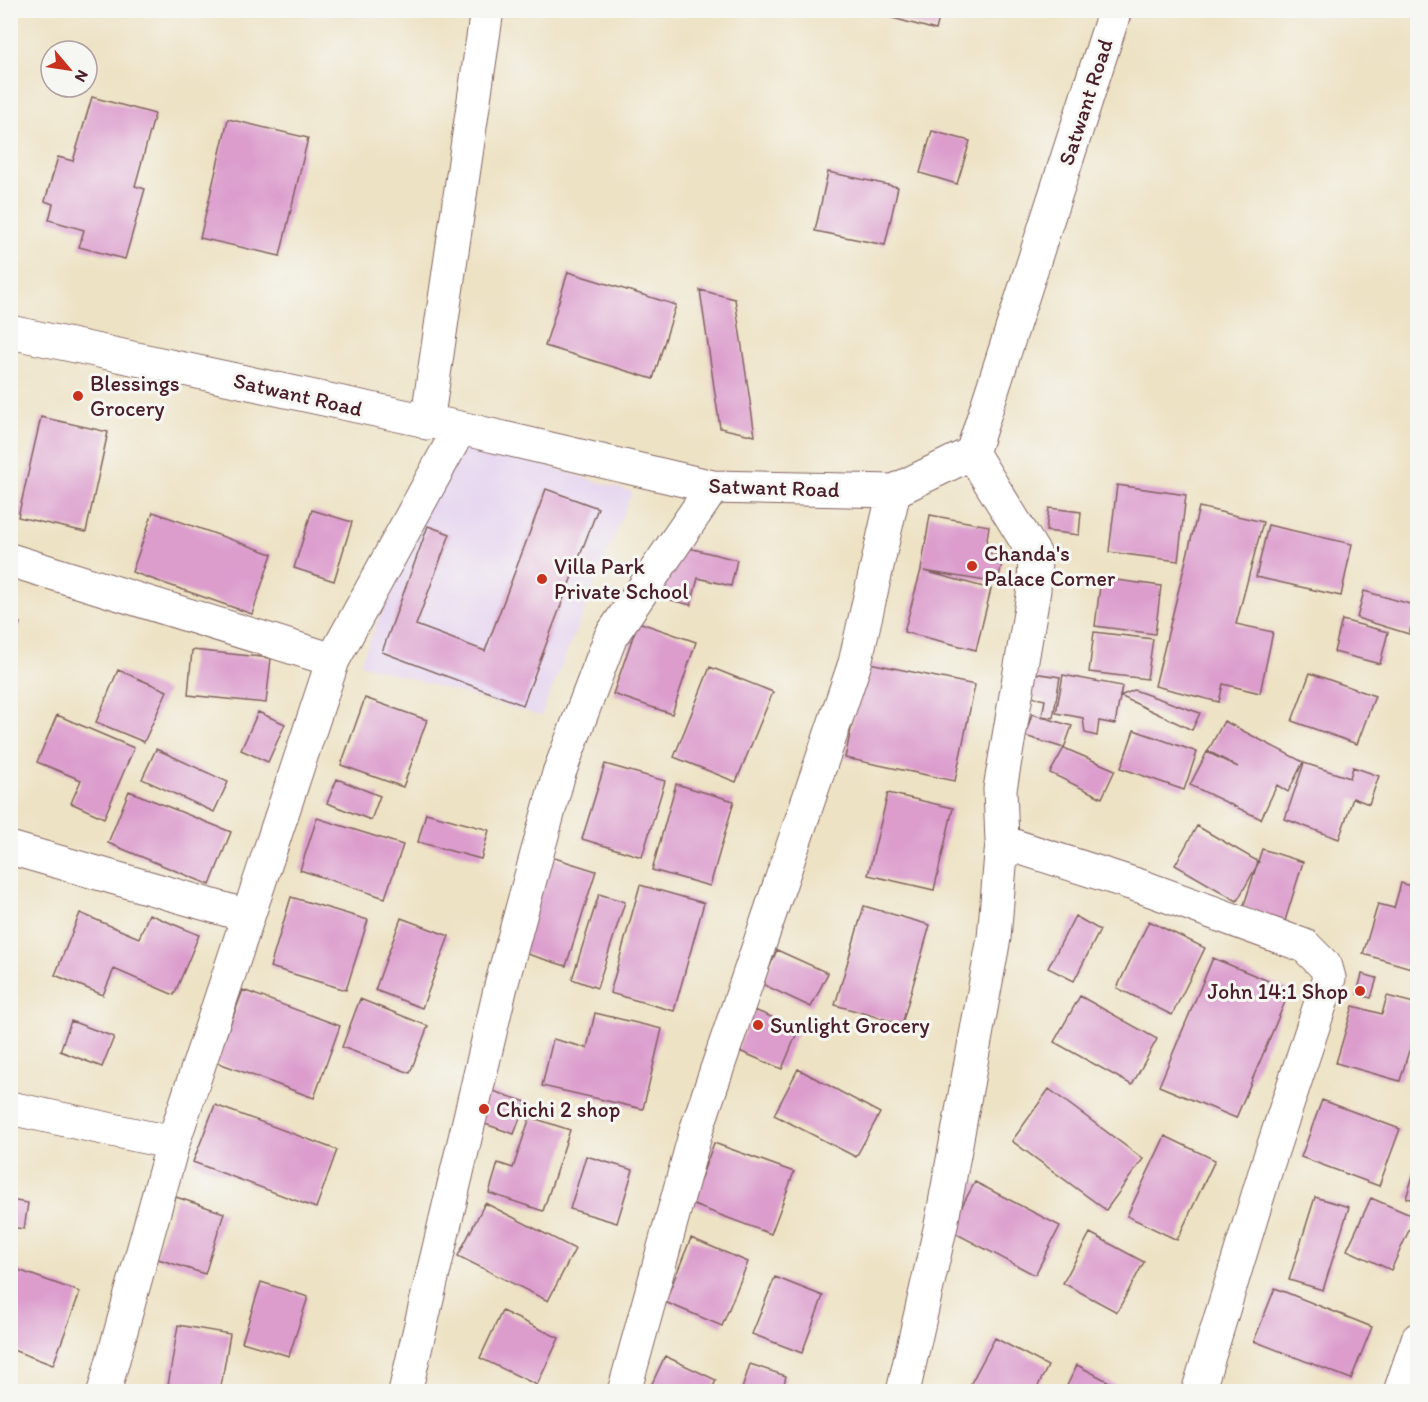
<svg xmlns="http://www.w3.org/2000/svg" width="1428" height="1402" font-family="Itim,sans-serif">
<rect width="100%" height="100%" fill="#f6f6f2"/>
<filter id="ink" filterUnits="userSpaceOnUse"><feTurbulence type="fractalNoise" baseFrequency=".0167" numOctaves="2"/><feDisplacementMap in="SourceGraphic" scale="12" xChannelSelector="R" yChannelSelector="G"/><feConvolveMatrix kernelMatrix="1 2 1 2 8 2 1 2 1" color-interpolation-filters="sRGB"/></filter>
<filter id="wash" filterUnits="userSpaceOnUse"><feTurbulence type="fractalNoise" baseFrequency=".008" numOctaves="4" result="noise"/><feDisplacementMap in="SourceGraphic" scale="24" xChannelSelector="R" yChannelSelector="G"/><feGaussianBlur stdDeviation="1.35" result="paint"/><feColorMatrix in="noise" values="0 0 0 0 0 0 0 0 0 0 0 0 0 0 0 0 0 1.4 0 .05"/><feComposite in="paint" operator="in"/></filter>
<g filter="url(#wash)">
<rect width="100%" height="100%" fill="#ede2c4"/>
<path fill="#e5d3f0" d="M 453,438 L 632,492 L 541,716 L 360,664 Z"/>
<g id="blocks">
<path fill="#dc9dcd" d="M 864,10 L 941,10 L 936,30 Z
M 92,97 L 155,114 L 135,186 L 145,189 L 125,259 L 79,247 L 84,230 L 49,220 L 53,204 L 45,201 L 58,157 L 73,161 Z
M 228,119 L 308,138 L 280,256 L 200,238 Z
M 932,131 L 970,141 L 957,184 L 920,173 Z
M 828,172 L 898,187 L 885,245 L 815,231 Z
M 568,272 L 676,305 L 653,379 L 545,346 Z
M 700,290 L 735,299 L 755,436 L 720,428 Z
M 41,417 L 108,432 L 86,532 L 18,517 Z
M 1117,485 L 1186,495 L 1178,561 L 1109,552 Z
M 546,489 L 598,508 L 523,705 L 382,652 L 428,526 L 450,534 L 416,625 L 485,651 Z
M 1199,507 L 1263,522 L 1236,624 L 1273,632 L 1260,693 L 1223,684 L 1219,702 L 1155,686 Z
M 1049,508 L 1081,512 L 1079,535 L 1046,531 Z
M 312,510 L 352,522 L 334,581 L 294,568 Z
M 153,512 L 272,554 L 252,614 L 132,572 Z
M 930,515 L 989,526 L 985,552 L 1003,556 L 998,583 L 924,571 L 991,589 L 976,650 L 904,632 L 921,570 Z
M 1268,525 L 1352,544 L 1341,596 L 1256,577 Z
M 661,541 L 737,560 L 731,586 L 698,578 L 691,605 L 647,594 Z
M 1101,578 L 1161,586 L 1155,634 L 1095,626 Z
M 1364,591 L 1417,606 L 1409,634 L 1357,618 Z
M 10,618 L 20,623 L 10,644 Z
M 1342,620 L 1388,632 L 1380,664 L 1334,652 Z
M 638,622 L 696,642 L 672,714 L 613,694 Z
M 1094,632 L 1153,639 L 1147,679 L 1089,672 Z
M 192,650 L 271,658 L 266,703 L 188,695 Z
M 865,662 L 975,685 L 955,781 L 845,758 Z
M 710,667 L 773,692 L 736,782 L 674,757 Z
M 118,670 L 167,691 L 144,742 L 96,722 Z
M 1027,672 L 1060,677 L 1053,718 L 1042,716 L 1045,700 L 1023,695 Z
M 1310,673 L 1375,696 L 1357,744 L 1292,721 Z
M 1063,675 L 1122,686 L 1115,724 L 1099,721 L 1097,736 L 1085,733 L 1083,718 L 1056,713 Z
M 1134,690 L 1200,713 L 1192,730 L 1120,696 Z
M 365,698 L 427,720 L 403,787 L 341,765 Z
M 258,712 L 285,724 L 268,762 L 241,750 Z
M 1032,714 L 1072,726 L 1064,748 L 1025,736 Z
M 57,715 L 134,748 L 104,818 L 71,803 L 81,780 L 37,762 Z
M 1224,721 L 1303,762 L 1288,792 L 1277,785 L 1261,819 L 1190,785 L 1207,752 L 1238,767 L 1208,751 Z
M 1134,730 L 1197,752 L 1184,790 L 1121,768 Z
M 1064,748 L 1115,770 L 1102,798 L 1050,773 Z
M 156,749 L 228,782 L 214,812 L 142,779 Z
M 1304,763 L 1350,778 L 1353,767 L 1379,776 L 1369,804 L 1353,798 L 1339,839 L 1285,819 Z
M 605,764 L 665,781 L 642,857 L 582,839 Z
M 337,779 L 380,796 L 371,820 L 327,803 Z
M 676,784 L 734,801 L 710,886 L 652,870 Z
M 129,791 L 231,832 L 210,885 L 108,843 Z
M 888,793 L 953,808 L 934,890 L 868,875 Z
M 426,813 L 489,830 L 481,859 L 418,842 Z
M 317,818 L 403,845 L 385,898 L 300,870 Z
M 1197,826 L 1259,862 L 1237,901 L 1175,865 Z
M 1262,849 L 1303,862 L 1285,921 L 1243,908 Z
M 545,855 L 596,871 L 566,966 L 514,950 Z
M 1401,883 L 1418,888 L 1418,970 L 1363,954 L 1378,904 L 1394,908 Z
M 640,885 L 704,903 L 674,1011 L 610,993 Z
M 599,894 L 625,902 L 597,988 L 572,979 Z
M 291,897 L 368,920 L 346,990 L 270,967 Z
M 864,906 L 930,925 L 902,1024 L 835,1005 Z
M 80,913 L 139,938 L 149,914 L 199,935 L 174,995 L 114,969 L 103,995 L 55,975 Z
M 1075,916 L 1100,930 L 1074,981 L 1048,968 Z
M 401,918 L 449,936 L 422,1008 L 375,990 Z
M 1149,921 L 1205,948 L 1172,1015 L 1117,988 Z
M 777,950 L 828,973 L 811,1007 L 762,984 Z
M 1213,958 L 1290,990 L 1236,1118 L 1159,1086 Z
M 1362,974 L 1377,978 L 1371,998 L 1357,994 Z
M 243,990 L 340,1026 L 314,1098 L 216,1062 Z
M 1080,996 L 1157,1039 L 1132,1085 L 1054,1042 Z
M 1387,996 L 1418,1004 L 1418,1020 L 1400,1081 L 1336,1063 L 1353,1006 L 1382,1014 Z
M 360,999 L 428,1026 L 410,1073 L 342,1047 Z
M 754,1010 L 799,1028 L 782,1069 L 737,1050 Z
M 595,1013 L 662,1029 L 643,1109 L 542,1086 L 553,1039 L 587,1048 Z
M 71,1021 L 114,1037 L 102,1067 L 60,1051 Z
M 798,1069 L 880,1113 L 856,1157 L 774,1115 Z
M 487,1089 L 526,1102 L 514,1134 L 476,1121 Z
M 1049,1089 L 1143,1159 L 1106,1210 L 1012,1141 Z
M 1322,1100 L 1400,1129 L 1379,1186 L 1301,1157 Z
M 215,1105 L 337,1150 L 316,1208 L 193,1162 Z
M 530,1117 L 570,1130 L 543,1211 L 489,1193 L 498,1163 L 513,1168 Z
M 1165,1136 L 1215,1160 L 1177,1240 L 1127,1216 Z
M 714,1143 L 794,1172 L 771,1234 L 691,1204 Z
M 586,1156 L 633,1170 L 617,1223 L 570,1209 Z
M 1418,1160 L 1418,1201 L 1406,1198 Z
M 975,1182 L 1060,1226 L 1035,1275 L 949,1230 Z
M 176,1197 L 224,1213 L 205,1274 L 155,1258 Z
M 1315,1197 L 1349,1207 L 1323,1290 L 1289,1280 Z
M 1371,1198 L 1415,1217 L 1391,1270 L 1347,1250 Z
M 10,1200 L 28,1203 L 24,1229 L 10,1227 Z
M 485,1203 L 575,1249 L 548,1301 L 458,1256 Z
M 1090,1233 L 1144,1262 L 1117,1312 L 1063,1283 Z
M 691,1238 L 748,1262 L 722,1326 L 665,1302 Z
M 10,1267 L 80,1292 L 53,1365 L 10,1349 Z
M 775,1277 L 823,1296 L 802,1353 L 752,1334 Z
M 261,1282 L 308,1297 L 289,1356 L 242,1342 Z
M 1275,1288 L 1372,1327 L 1351,1379 L 1254,1341 Z
M 502,1311 L 559,1338 L 537,1385 L 480,1358 Z
M 178,1325 L 230,1334 L 220,1392 L 167,1392 Z
M 995,1338 L 1048,1366 L 1035,1392 L 982,1392 L 970,1385 Z
M 665,1356 L 716,1380 L 711,1392 L 648,1392 Z
M 750,1364 L 786,1376 L 782,1392 L 741,1392 Z
M 1077,1365 L 1128,1392 L 1064,1392 Z"/>
</g>
</g>
<g filter="url(#ink)">
<use href="#blocks" fill-opacity="0" stroke="#836361" stroke-width="1.5"/>
<g fill="none" stroke-linecap="round" stroke-linejoin="round">
<g stroke="#836361" stroke-width="35">
<path id="street" d="M 10,332 L 460,428 L 713,487 L 894,491 L 972,453 L 1115,10
M 427,423 L 487,10
M 10,560 L 333,660
M 1002,842 L 1143,887 L 1305,946 L 1326,967 L 1329,978 L 1267,1166 L 1198,1392
M 10,848 L 248,916
M 10,1108 L 173,1143
M 104,1392 L 173,1143 L 333,660 L 460,428
M 405,1392 L 501,986 L 559,773 L 611,636 L 713,487
M 624,1392 L 697,1128 L 855,663 L 894,491
M 903,1392 L 941,1225 L 994,938 L 1002,842 L 1000,789 L 1034,590 L 1035,555 L 972,453
M 1400,1392 L 1418,1339"/>
</g>
<use href="#street" stroke="#fff" stroke-width="33"/>
</g>
</g>
<g fill="#c8321e" stroke="#f6f6f2" stroke-width="2">
<circle cx="78" cy="396" r="6"/>
<circle cx="972" cy="566" r="6"/>
<circle cx="542" cy="579" r="6"/>
<circle cx="1360" cy="991" r="6"/>
<circle cx="758" cy="1025" r="6"/>
<circle cx="484" cy="1109" r="6"/>
</g>
<g text-anchor="middle" stroke-width="6" stroke-linejoin="round" paint-order="stroke">
<g font-size="22" fill="#4a1f2b" stroke="#f6f6f2">
<text transform="translate(1085 102) rotate(-72)" y="8">Satwant Road</text>
<text transform="translate(298 394) rotate(13)" y="8">Satwant Road</text>
<text transform="translate(774 487) rotate(2)" y="8">Satwant Road</text>
</g>
<g font-size="22" fill="#4a1f2b" stroke="#f6f6f2" text-anchor="start">
<text x="90" y="391">Blessings<tspan x="90" dy="25">Grocery</tspan></text>
<text x="984" y="561">Chanda's<tspan x="984" dy="25">Palace Corner</tspan></text>
<text x="554" y="574">Villa Park<tspan x="554" dy="25">Private School</tspan></text>
<text x="1348" y="999" text-anchor="end">John 14:1 Shop</text>
<text x="770" y="1033">Sunlight Grocery</text>
<text x="496" y="1117">Chichi 2 shop</text>
</g>
</g>
<rect width="1428" height="1402" fill="none" stroke="#f6f6f2" stroke-width="36"/>
<g transform="translate(69 69) rotate(119)"><circle r="28" fill="#f6f6f2" stroke="#b1a0a2" stroke-width="1.5"/>
<path d="M0-4.5L10 22L0 15L-10 22Z" fill="#c8321e"/>
<text y="-9" font-size="16" font-weight="bold" text-anchor="middle" fill="#4a1f2b">N</text>
</g>
</svg>
